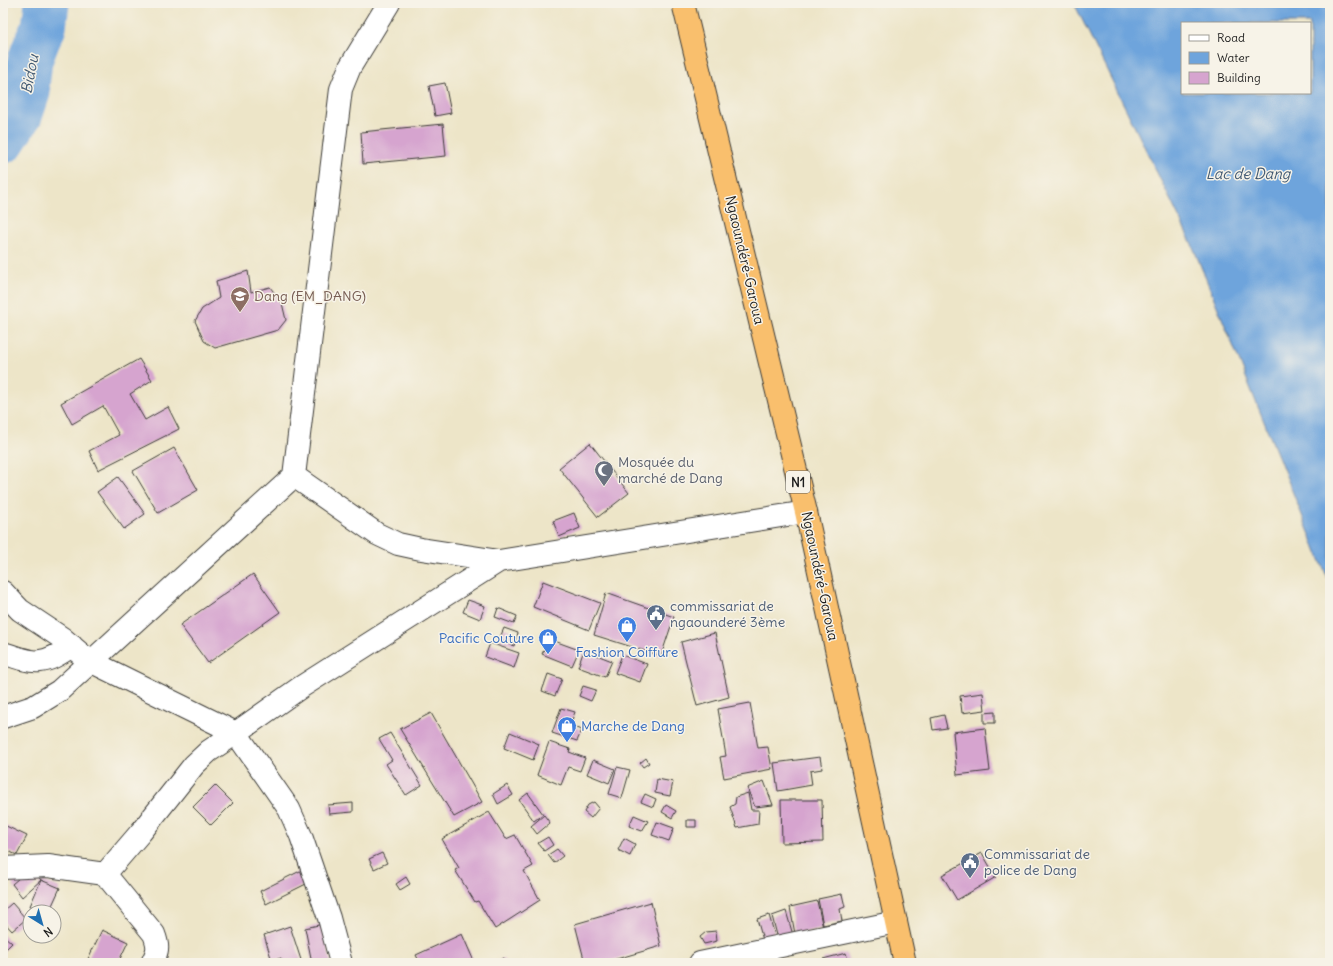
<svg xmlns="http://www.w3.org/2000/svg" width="1333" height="966" font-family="Delius,sans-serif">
<rect width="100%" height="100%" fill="#f7f3e8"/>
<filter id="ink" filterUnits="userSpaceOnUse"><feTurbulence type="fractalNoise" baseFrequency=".025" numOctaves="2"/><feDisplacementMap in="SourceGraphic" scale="8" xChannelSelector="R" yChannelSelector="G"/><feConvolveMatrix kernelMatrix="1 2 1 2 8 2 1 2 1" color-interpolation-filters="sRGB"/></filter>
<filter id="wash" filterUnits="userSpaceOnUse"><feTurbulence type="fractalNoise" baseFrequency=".012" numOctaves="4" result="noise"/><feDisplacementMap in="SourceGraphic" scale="16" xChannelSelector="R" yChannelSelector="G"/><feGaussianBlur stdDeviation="0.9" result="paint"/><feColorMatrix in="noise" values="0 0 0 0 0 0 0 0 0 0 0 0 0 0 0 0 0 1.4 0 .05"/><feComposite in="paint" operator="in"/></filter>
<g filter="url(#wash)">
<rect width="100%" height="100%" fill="#ede5c8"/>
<path fill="#6ea4dc" stroke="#45607c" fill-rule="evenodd" d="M 1074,3 L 1330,3 L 1330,584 L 1191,242 ZM 1182,23 L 1310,23 L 1310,93 L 1182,93 Z"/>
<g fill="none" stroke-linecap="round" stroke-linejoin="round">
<path stroke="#6ea4dc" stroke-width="45" d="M 3,141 L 21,113 L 28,92 L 27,86 L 30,60 L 38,39 L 44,27 L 47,3"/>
</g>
<g id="blocks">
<path fill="#d6a4cf" d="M 445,83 L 451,113 L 435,116 L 429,86 Z
M 443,124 L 446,156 L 363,164 L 361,132 Z
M 248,271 L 251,292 L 270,287 L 282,303 L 286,320 L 278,330 L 215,348 L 204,341 L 195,321 L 202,309 L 219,298 L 216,281 Z
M 139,359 L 152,380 L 130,394 L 145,420 L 168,407 L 179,429 L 98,470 L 89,451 L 119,435 L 103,406 L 72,424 L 61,403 Z
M 590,443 L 629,493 L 598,517 L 559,468 Z
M 174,448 L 198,490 L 158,513 L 133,471 Z
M 118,477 L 145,514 L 124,529 L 97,492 Z
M 574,513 L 580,528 L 559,537 L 553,521 Z
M 253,574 L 280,612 L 208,663 L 180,625 Z
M 543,581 L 600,603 L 589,630 L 533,607 Z
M 606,593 L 674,617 L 661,656 L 594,635 Z
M 468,600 L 485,606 L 480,619 L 463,612 Z
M 498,608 L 517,616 L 514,624 L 495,617 Z
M 504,628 L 518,633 L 514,646 L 499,640 Z
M 715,633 L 729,697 L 697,706 L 681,642 Z
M 549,639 L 579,650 L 572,666 L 542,654 Z
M 490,643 L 519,653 L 514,668 L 485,657 Z
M 584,650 L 612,661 L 605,677 L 578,667 Z
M 622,655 L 647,664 L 640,682 L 615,673 Z
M 548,674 L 562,679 L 555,696 L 542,691 Z
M 583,686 L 596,690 L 591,701 L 579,696 Z
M 983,693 L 985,710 L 962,713 L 960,696 Z
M 750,703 L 758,748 L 768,747 L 772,769 L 724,778 L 720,757 L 726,756 L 718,709 Z
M 561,708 L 575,712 L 570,725 L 582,730 L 577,741 L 552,733 Z
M 995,712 L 995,723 L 984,723 L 984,713 Z
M 431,713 L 482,802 L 454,817 L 400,729 Z
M 944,715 L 947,728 L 933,730 L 931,718 Z
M 985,728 L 990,771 L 957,775 L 953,732 Z
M 510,732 L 539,744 L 533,760 L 504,748 Z
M 390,733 L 422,785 L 406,795 L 386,764 L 392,760 L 379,739 Z
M 549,742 L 570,749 L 569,752 L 585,758 L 580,771 L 568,767 L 561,785 L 537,775 Z
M 820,757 L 822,769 L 810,771 L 812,785 L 778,791 L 774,763 Z
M 646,758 L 649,763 L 643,767 L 640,763 Z
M 593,760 L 615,769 L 609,783 L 587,774 Z
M 617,767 L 630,770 L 622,798 L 609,794 Z
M 657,779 L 673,782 L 670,796 L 655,793 Z
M 764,781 L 773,805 L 755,807 L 747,788 Z
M 215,785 L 233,803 L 211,825 L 193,807 Z
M 507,785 L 513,795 L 498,804 L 493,794 Z
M 528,793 L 543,814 L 534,821 L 519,800 Z
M 748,793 L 751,810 L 759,810 L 758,824 L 737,828 L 730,807 L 735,804 L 736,797 Z
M 645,794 L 656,799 L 653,807 L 641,802 Z
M 781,800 L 822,800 L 823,842 L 782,843 Z
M 594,802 L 599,808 L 591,818 L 584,812 L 588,805 Z
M 353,803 L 353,812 L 329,814 L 328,805 Z
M 666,805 L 676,811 L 672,818 L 662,812 Z
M 489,812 L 506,839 L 515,835 L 533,866 L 524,871 L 540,900 L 495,929 L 478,901 L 475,902 L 455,870 L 459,868 L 442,839 Z
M 544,815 L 550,823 L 537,834 L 531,826 Z
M 634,815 L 648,821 L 642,831 L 629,826 Z
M 687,820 L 696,820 L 696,827 L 687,827 Z
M 657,822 L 674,828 L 669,841 L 652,835 Z
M 4,825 L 27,836 L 17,855 L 3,849 L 3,828 Z
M 548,837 L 553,845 L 544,851 L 538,843 Z
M 624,838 L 635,844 L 630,856 L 618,850 Z
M 557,849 L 563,856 L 554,863 L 548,855 Z
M 382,853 L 387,863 L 374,869 L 369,859 Z
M 982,853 L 996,877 L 957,900 L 942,875 Z
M 31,868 L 41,880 L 22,897 L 12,884 Z
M 302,870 L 308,883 L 266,904 L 260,891 Z
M 406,877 L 410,884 L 400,890 L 396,884 Z
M 41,880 L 60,888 L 49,912 L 44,912 L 30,906 Z
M 842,894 L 845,907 L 840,909 L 842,921 L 823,925 L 818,899 Z
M 817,901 L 823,928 L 795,934 L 790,907 Z
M 651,902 L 661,946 L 603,963 L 585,963 L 575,924 Z
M 12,903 L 26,919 L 12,931 L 3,921 L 3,911 Z
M 786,911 L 793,935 L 778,939 L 772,916 Z
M 769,915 L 775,936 L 763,940 L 757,919 Z
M 323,924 L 331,963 L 312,963 L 305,928 Z
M 290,926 L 302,963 L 283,963 L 281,958 L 272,961 L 264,935 Z
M 102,930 L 128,942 L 118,963 L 86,963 Z
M 716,931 L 717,941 L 704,944 L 700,937 L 706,932 Z
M 462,934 L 473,959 L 463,963 L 420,963 L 416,955 Z
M 3,935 L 12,943 L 3,952 Z
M 846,953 L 849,963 L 824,963 L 823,959 Z
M 504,958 L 506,963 L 492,963 Z"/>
</g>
</g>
<g filter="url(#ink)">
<use href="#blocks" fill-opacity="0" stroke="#3b3a36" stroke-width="1"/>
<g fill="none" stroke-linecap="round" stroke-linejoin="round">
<g stroke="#3b3a36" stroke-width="24">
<path id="street" d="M 294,476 L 377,534 L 398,544 L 421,549 L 499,561
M 3,592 L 20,610 L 62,638 L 82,655 L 92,662 L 236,733 L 289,809 L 301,836 L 329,918 L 341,963
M 3,653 C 12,656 31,663 40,661 C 52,660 62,652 72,646
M 3,717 L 33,707 L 59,691 L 294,476 L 341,89 L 350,67 L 389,3
M 3,868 L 48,866 L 105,874 L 154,934 C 159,947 158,951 152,963
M 105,874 L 141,832 L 194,765 L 209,751 L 236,733 L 301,687 L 499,561 L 806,512
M 700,963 L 896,922"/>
</g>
<g stroke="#3b3a36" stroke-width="24">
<path id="highway" d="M 683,3 L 806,512 L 905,963"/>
</g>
<use href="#street" stroke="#fff" stroke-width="22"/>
<use href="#highway" stroke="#f9bf6d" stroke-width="22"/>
</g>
</g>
<defs>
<g id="school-pin" transform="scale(1)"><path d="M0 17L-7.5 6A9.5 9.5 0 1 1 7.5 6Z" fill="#8d6e63" stroke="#f7f3e8"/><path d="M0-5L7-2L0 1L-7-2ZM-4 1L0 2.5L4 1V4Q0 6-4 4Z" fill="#fff"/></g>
<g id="mosque-pin" transform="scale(1)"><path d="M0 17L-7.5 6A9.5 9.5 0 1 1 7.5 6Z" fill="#6b7280" stroke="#f7f3e8"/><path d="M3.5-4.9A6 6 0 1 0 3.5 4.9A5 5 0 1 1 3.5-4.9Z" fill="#fff"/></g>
<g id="civic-pin" transform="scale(1)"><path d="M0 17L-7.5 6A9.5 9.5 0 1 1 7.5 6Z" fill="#5c6f8a" stroke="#f7f3e8"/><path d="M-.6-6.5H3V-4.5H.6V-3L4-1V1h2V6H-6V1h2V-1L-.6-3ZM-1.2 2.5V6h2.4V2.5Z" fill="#fff"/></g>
<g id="shop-pin" transform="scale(1)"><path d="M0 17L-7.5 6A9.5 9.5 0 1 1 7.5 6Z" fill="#3f7fe0" stroke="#f7f3e8"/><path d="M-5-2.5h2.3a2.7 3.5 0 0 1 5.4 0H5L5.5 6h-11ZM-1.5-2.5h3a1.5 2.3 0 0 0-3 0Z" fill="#fff"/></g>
</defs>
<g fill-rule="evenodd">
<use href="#school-pin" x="240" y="296"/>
<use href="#mosque-pin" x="604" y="470"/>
<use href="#civic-pin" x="656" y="614"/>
<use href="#shop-pin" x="627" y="626"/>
<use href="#shop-pin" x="548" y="638"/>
<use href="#shop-pin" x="567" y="726"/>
<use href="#civic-pin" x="970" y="862"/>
</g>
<g text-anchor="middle" stroke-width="3" stroke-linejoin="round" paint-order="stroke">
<rect fill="#f7f3e8" stroke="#5e5c59" stroke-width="1" x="786" y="471" width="24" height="22" rx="3"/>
<g font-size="13" font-weight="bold" fill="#1c1c1c">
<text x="798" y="487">N1</text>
</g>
<g font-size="14" fill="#1c1c1c" stroke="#f7f3e8">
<text transform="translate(745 260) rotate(77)" y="5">Ngaoundéré-Garoua</text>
<text transform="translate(820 576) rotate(78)" y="5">Ngaoundéré-Garoua</text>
</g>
<g font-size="14" fill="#785e54" stroke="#f7f3e8" text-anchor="start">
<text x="254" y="301">Dang (EM_DANG)</text>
</g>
<g font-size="14" fill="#5b616d" stroke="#f7f3e8" text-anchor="start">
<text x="618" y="467">Mosquée du<tspan x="618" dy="16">marché de Dang</tspan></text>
</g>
<g font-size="14" fill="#4e5e75" stroke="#f7f3e8" text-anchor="start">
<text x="670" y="611">commissariat de<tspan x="670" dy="16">ngaounderé 3ème</tspan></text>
<text x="984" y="859">Commissariat de<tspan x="984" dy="16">police de Dang</tspan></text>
</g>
<g font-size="14" fill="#366cbe" stroke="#f7f3e8" text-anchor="end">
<text x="534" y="643">Pacific Couture</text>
<text x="627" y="657" text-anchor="middle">Fashion Coiffure</text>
<text x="581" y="731" text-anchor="start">Marche de Dang</text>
</g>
<g font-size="15" font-style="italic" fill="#415972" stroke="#f7f3e8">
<text transform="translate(30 74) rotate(-79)" y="5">Bidou</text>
<text x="1248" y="179">Lac de Dang</text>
</g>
</g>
<rect width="1333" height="966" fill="none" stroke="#f7f3e8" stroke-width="16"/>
<rect x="1181" y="22" width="130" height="72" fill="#f7f3e8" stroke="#9f9d96"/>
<rect x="1189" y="35" width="20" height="6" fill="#ffffff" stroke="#9f9d96"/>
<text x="1217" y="42" font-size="12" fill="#1c1c1c">Road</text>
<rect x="1189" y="52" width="20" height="12" fill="#6ea4dc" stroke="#9f9d96"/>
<text x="1217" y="62" font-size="12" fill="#1c1c1c">Water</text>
<rect x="1189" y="72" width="20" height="12" fill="#d6a4cf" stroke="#9f9d96"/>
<text x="1217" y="82" font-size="12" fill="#1c1c1c">Building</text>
<g transform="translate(42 924) rotate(143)"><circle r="19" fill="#f7f3e8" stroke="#9f9d96"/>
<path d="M0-3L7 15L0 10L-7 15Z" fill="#1f6fb2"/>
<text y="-6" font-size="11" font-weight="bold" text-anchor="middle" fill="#1c1c1c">N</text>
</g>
</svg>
